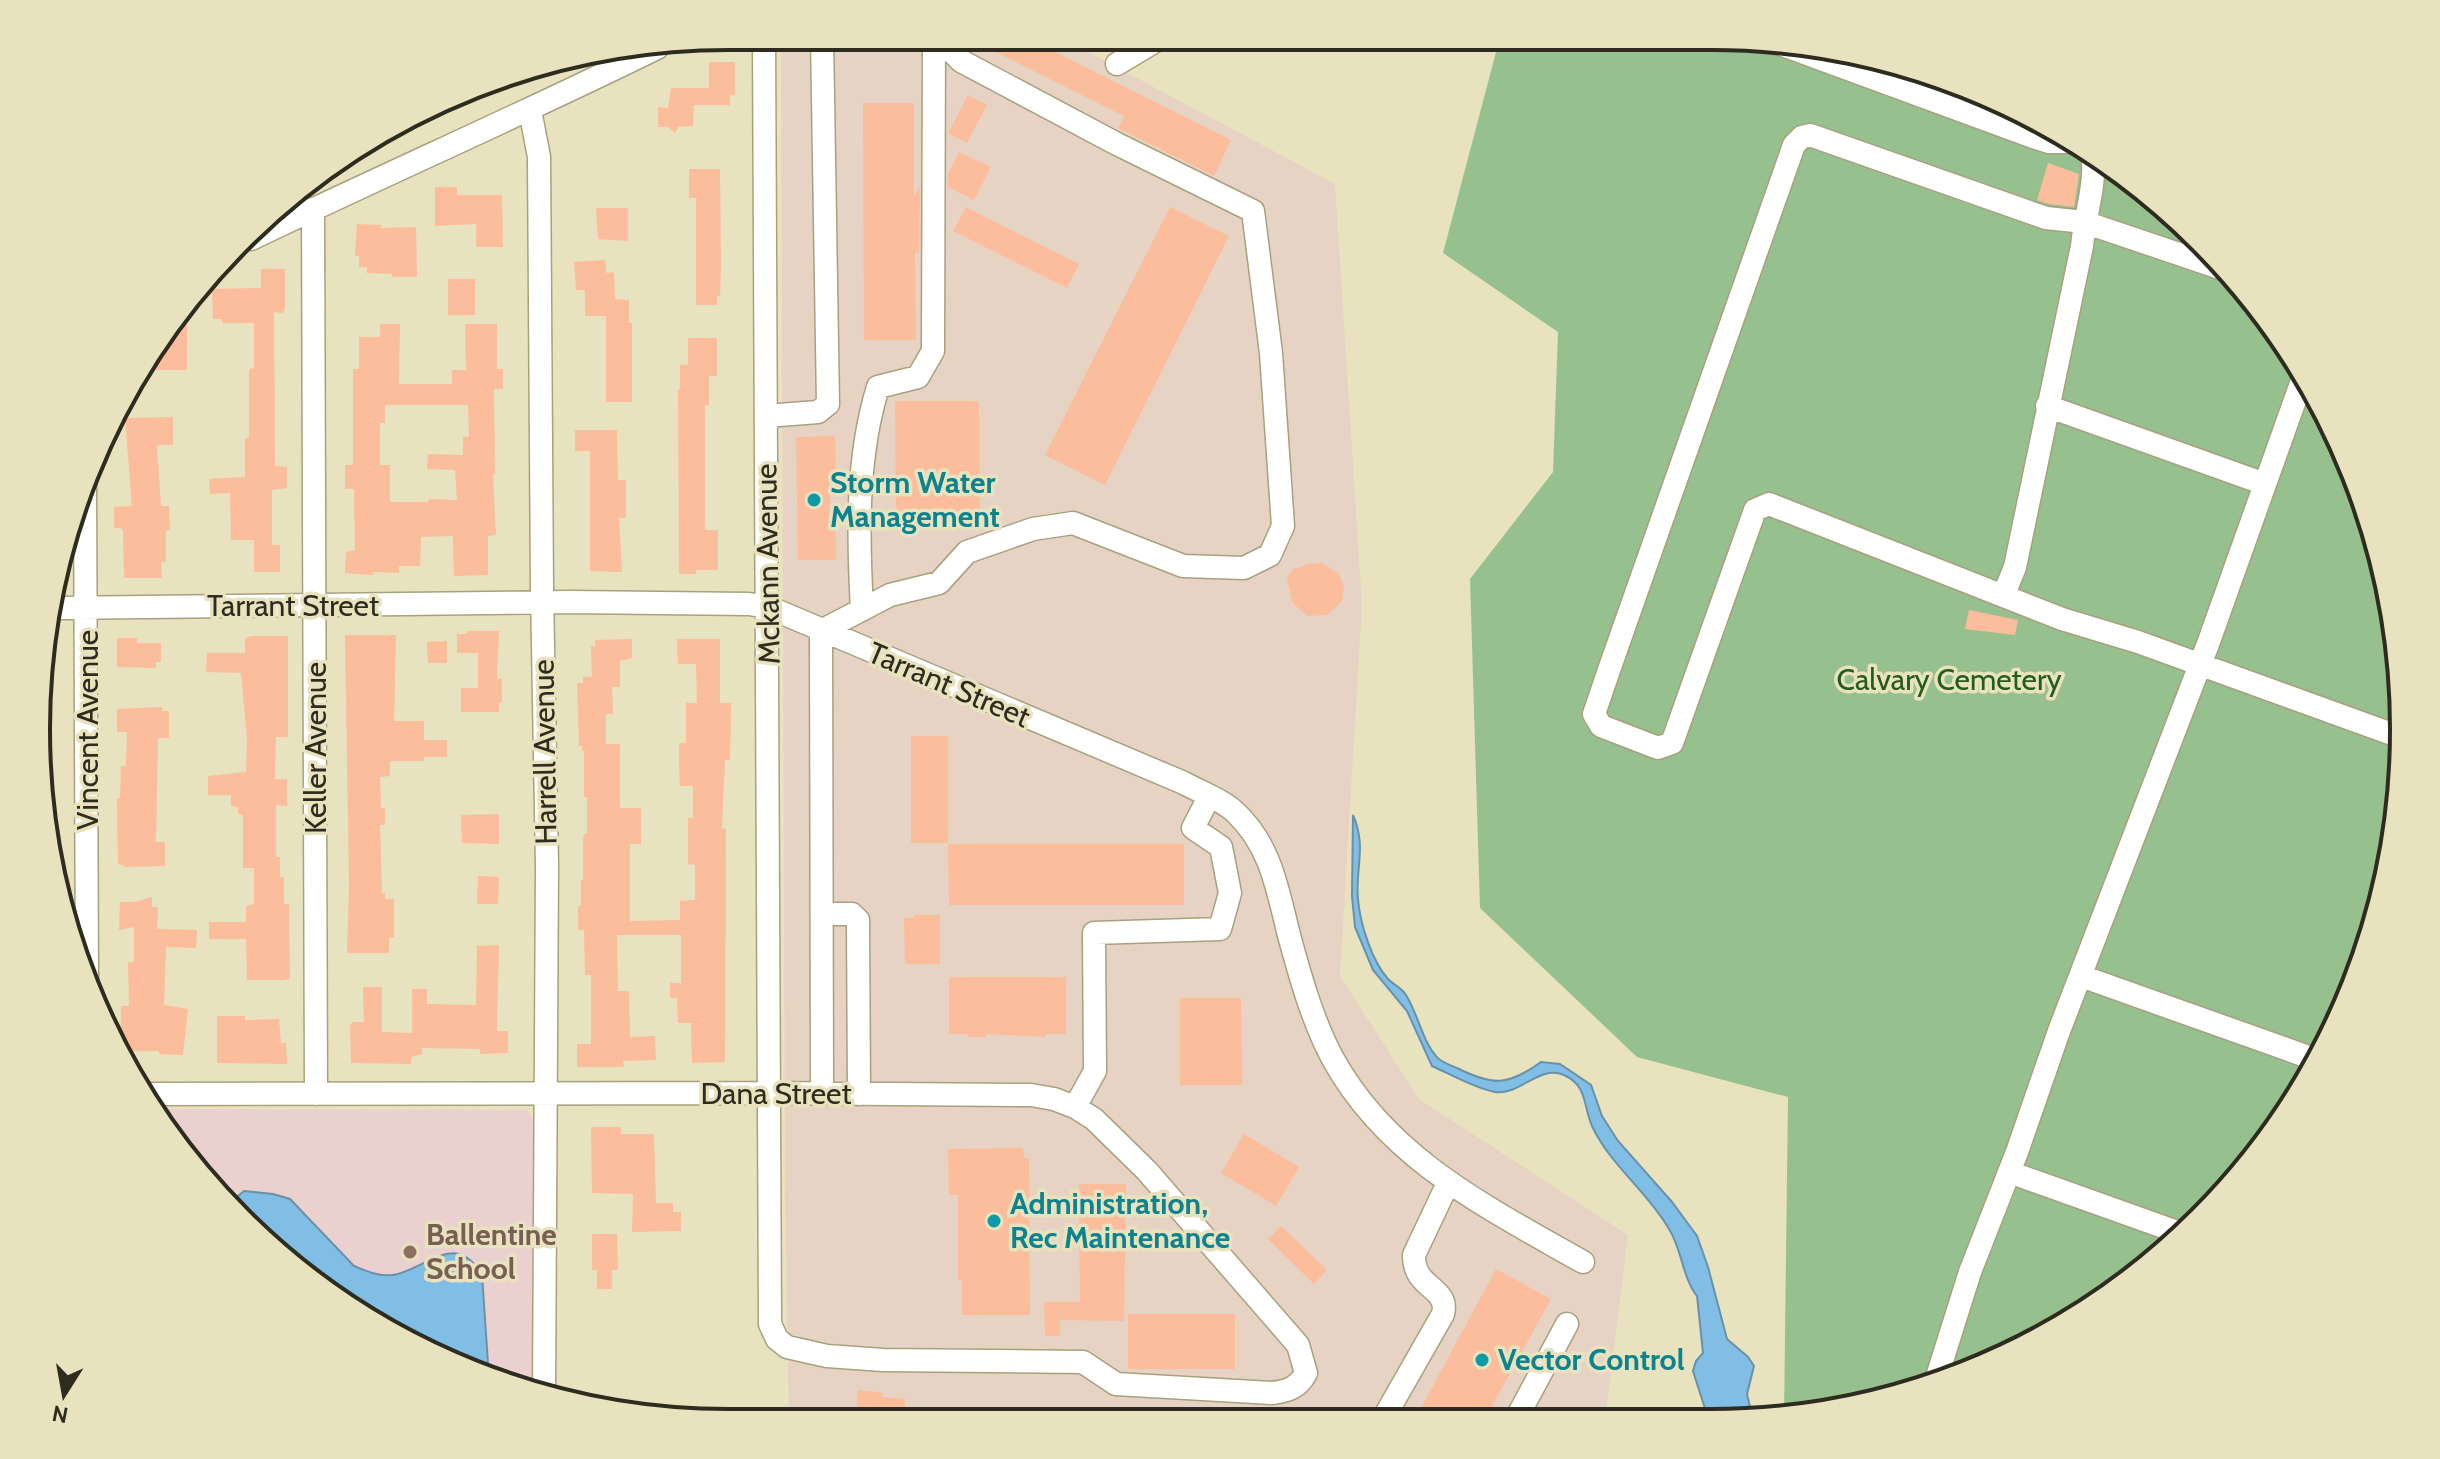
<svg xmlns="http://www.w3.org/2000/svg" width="2440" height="1459" font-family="Cabin,sans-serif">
<rect width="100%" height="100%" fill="#e8e2be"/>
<path fill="#e7d3c4" d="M 781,36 L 1058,36 L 1335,184 L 1362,605 L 1340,976 L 1419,1099 L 1628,1235 L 1605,1421 L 789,1421 L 785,1193 Z"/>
<path fill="#ead0ce" d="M 156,1109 L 527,1110 L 533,1118 L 535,1392 L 506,1386 L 344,1306 L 179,1151 Z"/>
<path fill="#97c08f" d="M 1500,37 L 1756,38 L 1913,69 L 1957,85 L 2096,153 L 2201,239 L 2287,345 L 2351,465 L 2391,595 L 2404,730 L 2391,865 L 2351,995 L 2287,1115 L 2168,1251 L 2057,1330 L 1890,1399 L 1784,1417 L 1788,1097 L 1637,1057 L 1480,908 L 1470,579 L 1553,472 L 1558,332 L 1443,253 Z"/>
<path fill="#81bee5" stroke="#6892a9" stroke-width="2" d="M 1353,815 C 1367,847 1355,868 1358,899 C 1360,924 1372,961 1388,979 C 1394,985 1402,988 1406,995 C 1418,1014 1422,1040 1436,1056 C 1440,1062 1450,1065 1457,1068 C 1493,1086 1508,1086 1541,1062 L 1560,1064 L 1591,1085 L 1602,1116 L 1618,1141 L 1672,1202 L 1697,1236 L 1708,1267 L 1727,1339 L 1748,1357 L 1754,1366 L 1747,1394 L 1751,1411 L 1764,1420 L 1709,1421 L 1693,1371 L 1696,1361 L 1703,1353 L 1697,1296 C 1682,1277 1682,1249 1669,1229 C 1648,1192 1610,1165 1592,1126 C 1583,1106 1588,1086 1564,1075 C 1540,1064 1519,1096 1495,1092 C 1476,1089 1450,1074 1432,1066 L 1407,1011 L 1373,970 L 1355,927 L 1352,896 Z
M 244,1191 L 273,1194 L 290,1199 L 354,1266 C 368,1272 383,1278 398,1274 C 432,1264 457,1232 482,1275 L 489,1378 L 344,1306 L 232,1201 Z"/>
<path fill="#fbbd9c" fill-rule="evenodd" d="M 964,36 L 1024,36 L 1231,140 L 1214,176 L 1118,128 L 1124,116 Z
M 709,62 L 735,62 L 735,95 L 730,95 L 730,105 L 694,105 L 693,126 L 678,127 L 675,133 L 668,127 L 658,127 L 658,107 L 668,108 L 671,88 L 709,88 Z
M 968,95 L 987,105 L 967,143 L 948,133 Z
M 863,103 L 914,103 L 914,196 L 920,186 L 919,253 L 915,253 L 916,340 L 864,340 Z
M 959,152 L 991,167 L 974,200 L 948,187 L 948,174 Z
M 2048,163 L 2079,174 L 2074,207 L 2049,204 L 2037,200 Z
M 689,169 L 720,169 L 721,268 L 720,296 L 717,296 L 717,305 L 696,305 L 696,198 L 689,198 Z
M 435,187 L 457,187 L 457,195 L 502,195 L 503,247 L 476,247 L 476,224 L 435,226 Z
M 966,207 L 1079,264 L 1067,288 L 953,231 Z
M 1170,207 L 1229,236 L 1105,485 L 1045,455 Z
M 596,208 L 628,208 L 628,241 L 598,239 Z
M 357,224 L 381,225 L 381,228 L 416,227 L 417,277 L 392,277 L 392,274 L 367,273 L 367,267 L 359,267 L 359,256 L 355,256 Z
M 605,260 L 606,273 L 614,272 L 615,299 L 629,300 L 629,323 L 632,323 L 632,402 L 606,402 L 606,316 L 585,316 L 585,290 L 576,290 L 574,262 Z
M 261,269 L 285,269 L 285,307 L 283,313 L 274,312 L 275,466 L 287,467 L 287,488 L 272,490 L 272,545 L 280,545 L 280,572 L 254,572 L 254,540 L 231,540 L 230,493 L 210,494 L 209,479 L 245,477 L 245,438 L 249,438 L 249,369 L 254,368 L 254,323 L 222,323 L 222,319 L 213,319 L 212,289 L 261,288 Z
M 448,279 L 475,279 L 475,315 L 448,315 Z
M 173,322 L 187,322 L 187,370 L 140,370 L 149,351 L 160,352 L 160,337 Z
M 380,324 L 400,324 L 399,384 L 452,384 L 452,370 L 466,370 L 465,324 L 497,324 L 497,369 L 503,369 L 503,389 L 494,389 L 495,474 L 493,474 L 496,535 L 488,536 L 488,575 L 454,576 L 453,536 L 421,537 L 420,566 L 399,566 L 399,573 L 373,572 L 373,575 L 345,573 L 346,552 L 355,550 L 354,489 L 345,489 L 345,465 L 353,465 L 353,369 L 359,369 L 359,337 L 380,337 ZM 385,405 L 468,405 L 469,437 L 463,437 L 463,455 L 428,454 L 427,469 L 455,470 L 457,500 L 429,499 L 428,502 L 390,502 L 390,465 L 380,465 L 380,423 L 385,423 Z
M 688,338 L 717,338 L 717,376 L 709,376 L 709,405 L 705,405 L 705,530 L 718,530 L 718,570 L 696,570 L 696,574 L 679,574 L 678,389 L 680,389 L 680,365 L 688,365 Z
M 895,401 L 979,401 L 980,512 L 896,512 Z
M 173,417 L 173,445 L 157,445 L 161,506 L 169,506 L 170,530 L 166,530 L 166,562 L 161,562 L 162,578 L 124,578 L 123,531 L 121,528 L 114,528 L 114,507 L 132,506 L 125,418 Z
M 575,430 L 617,430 L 618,480 L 626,480 L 626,518 L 619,518 L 622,572 L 590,571 L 590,451 L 575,451 Z
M 835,436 L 836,471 L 830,471 L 830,510 L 836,511 L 836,560 L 798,560 L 796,437 Z
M 1322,563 L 1339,574 L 1344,587 L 1342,601 L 1327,615 L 1307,616 L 1292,602 L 1287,577 L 1294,568 L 1296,569 L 1308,564 Z
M 1969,610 L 2018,620 L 2015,635 L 1965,629 Z
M 467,631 L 499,631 L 497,679 L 502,679 L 502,702 L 499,703 L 499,712 L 461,712 L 461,688 L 478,688 L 478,653 L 457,653 L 457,634 L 467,634 Z
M 345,635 L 396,635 L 394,721 L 424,721 L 424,740 L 447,740 L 447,757 L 424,757 L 424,761 L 390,761 L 390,776 L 380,777 L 381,808 L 385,808 L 385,825 L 380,825 L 382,893 L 385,893 L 385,899 L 394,899 L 394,937 L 389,938 L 389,953 L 347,953 L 349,885 Z
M 252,636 L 288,636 L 288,737 L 276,737 L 275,779 L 287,779 L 287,806 L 276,805 L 276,857 L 280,857 L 280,877 L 284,877 L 284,904 L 289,904 L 290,979 L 283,980 L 247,980 L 246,939 L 209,939 L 209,922 L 246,922 L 246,906 L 254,904 L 254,868 L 243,868 L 243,815 L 238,814 L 238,807 L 231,806 L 231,795 L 208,795 L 208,776 L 246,772 L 247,738 L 241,673 L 206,672 L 207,653 L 245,653 L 245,638 Z
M 117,638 L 137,638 L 137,643 L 161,643 L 161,662 L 156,662 L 156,668 L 117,667 Z
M 632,639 L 632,658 L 620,661 L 620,687 L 612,687 L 613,714 L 606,714 L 606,744 L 620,744 L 620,808 L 641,808 L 641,844 L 630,844 L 630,921 L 680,920 L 680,901 L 695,900 L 695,865 L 688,864 L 688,818 L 693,818 L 693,786 L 680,786 L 679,766 L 679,743 L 686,743 L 686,703 L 697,703 L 696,664 L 678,664 L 677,639 L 720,639 L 720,703 L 731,703 L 730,760 L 725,760 L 722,828 L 726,829 L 725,1062 L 692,1063 L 691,1023 L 678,1023 L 677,998 L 670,998 L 670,983 L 681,983 L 681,935 L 617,935 L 618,991 L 629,991 L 630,1037 L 655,1036 L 656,1060 L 623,1061 L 624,1067 L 577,1067 L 577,1044 L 591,1044 L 591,975 L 585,975 L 584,930 L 578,930 L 578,906 L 581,906 L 581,880 L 583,880 L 583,840 L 584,834 L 587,834 L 587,797 L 584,797 L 584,751 L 582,751 L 582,746 L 579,746 L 577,683 L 583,683 L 583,677 L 592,677 L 591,646 L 595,646 L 595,640 Z
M 447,641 L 447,663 L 428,663 L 427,642 Z
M 43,686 L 52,686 L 52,745 L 39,746 L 36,730 Z
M 162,707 L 162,711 L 169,711 L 169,738 L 158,738 L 156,842 L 165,842 L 165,866 L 124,867 L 124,865 L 118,864 L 117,798 L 120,798 L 121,766 L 126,766 L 127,732 L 117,732 L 117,709 Z
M 911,736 L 948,736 L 948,843 L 911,843 Z
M 499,814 L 499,844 L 462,843 L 461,815 Z
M 948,844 L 1184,844 L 1184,905 L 949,905 Z
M 478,876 L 499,877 L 498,904 L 477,904 Z
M 152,897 L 152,907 L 158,907 L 157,929 L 197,930 L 196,948 L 166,947 L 164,1005 L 188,1009 L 183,1055 L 159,1054 L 159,1051 L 125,1051 L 117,1036 L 117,1025 L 121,1026 L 121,1006 L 129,1006 L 128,962 L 134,962 L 134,927 L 119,930 L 120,902 L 135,902 Z
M 914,915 L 940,915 L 940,964 L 905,964 L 904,918 L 914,918 Z
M 499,945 L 497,1031 L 508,1031 L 508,1053 L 480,1054 L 480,1049 L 422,1048 L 422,1054 L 411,1057 L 411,1064 L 351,1063 L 350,1026 L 352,1022 L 364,1022 L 363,987 L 382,987 L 382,1032 L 412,1033 L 412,989 L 427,989 L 427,1004 L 476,1005 L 477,946 Z
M 949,977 L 1066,977 L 1066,1034 L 1046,1034 L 1046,1037 L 986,1034 L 986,1037 L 968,1037 L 968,1034 L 949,1034 Z
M 1180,998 L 1241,998 L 1242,1085 L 1180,1085 Z
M 217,1016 L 245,1016 L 245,1020 L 279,1019 L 281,1043 L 286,1043 L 287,1064 L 217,1063 Z
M 591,1127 L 621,1127 L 621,1134 L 654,1134 L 656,1203 L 673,1203 L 673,1212 L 681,1212 L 681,1231 L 632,1232 L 633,1194 L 592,1193 Z
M 1244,1134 L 1299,1167 L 1276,1206 L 1221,1173 Z
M 1023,1148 L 1024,1158 L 1029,1158 L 1030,1315 L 962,1315 L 962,1280 L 958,1280 L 958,1195 L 949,1195 L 948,1149 Z
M 1079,1184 L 1126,1184 L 1124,1321 L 1060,1320 L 1060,1336 L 1045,1336 L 1044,1302 L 1080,1302 Z
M 1281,1226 L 1327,1270 L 1314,1284 L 1268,1239 Z
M 592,1234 L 617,1234 L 618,1270 L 612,1270 L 612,1289 L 597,1289 L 597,1270 L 592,1270 Z
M 1496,1269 L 1551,1299 L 1484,1421 L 1414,1421 Z
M 1128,1314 L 1235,1314 L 1235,1369 L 1128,1369 Z
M 858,1390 L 883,1393 L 882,1397 L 905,1399 L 903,1421 L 855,1421 Z"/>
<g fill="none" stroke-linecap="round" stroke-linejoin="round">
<g stroke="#a7a17e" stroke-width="25">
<path id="minor" d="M 1769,40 L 2033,137 L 2049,142 L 2074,142
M 1117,64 L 1162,37
M 530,110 L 539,157 L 542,590 L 547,866 L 544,1394
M 313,209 L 316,1094
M 251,239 C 386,174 523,114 657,48
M 2226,270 L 2084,222 L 2046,218 L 1810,135 L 1802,137 L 1794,145 L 1609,670 L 1594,714 L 1601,726 L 1658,748 L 1672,743 L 1755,510 L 1769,504 L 2062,619 L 2138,642 L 2403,738
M 2047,406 L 2265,484
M 766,416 L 818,412 L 828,404 L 822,36
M 85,481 L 87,979
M 2004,594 L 2015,567 L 2082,246 C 2085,214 2097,183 2092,151
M 56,608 L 570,602 L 749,604 L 768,607 L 1184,783 C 1200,792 1223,800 1236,813 C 1272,847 1278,893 1290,939 C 1301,979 1313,1022 1333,1059 C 1388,1159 1488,1208 1583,1262
M 862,610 C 858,536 856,458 878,387 L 918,377 L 933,351 L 934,36
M 822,914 L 852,914 L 858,920 L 859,1094
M 2081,976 L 2317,1060
M 822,1093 L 821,631 L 890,595 L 939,583 L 967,552 L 1033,529 L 1073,523 L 1183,566 L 1244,568 L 1270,555 L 1283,526 L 1271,353 L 1253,211 L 1117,144 L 961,61 L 936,36
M 149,1094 L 768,1093 L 1031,1095 L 1054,1099 L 1075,1107 L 1094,1119 L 1147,1171 L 1298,1345 L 1306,1373 C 1298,1388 1288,1391 1272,1393 L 1116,1384 L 1083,1362 L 883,1360 L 827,1356 L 787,1347 L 777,1339 L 770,1324 L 764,36
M 1075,1107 L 1095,1071 L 1094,933 L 1220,929 L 1230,893 L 1221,847 L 1193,828 L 1209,797
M 2009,1172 L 2183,1234
M 1936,1380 L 1970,1272 L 2017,1152 L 2059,1031 L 2208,644 L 2304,375
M 1382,1421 L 1443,1314 C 1450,1287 1413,1289 1414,1255 L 1448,1183
M 1515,1421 L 1567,1324"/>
</g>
<use href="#minor" stroke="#fff" stroke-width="22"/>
</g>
<g fill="#0f9aa8" stroke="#e8e2be" stroke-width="3">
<circle cx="814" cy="500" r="8"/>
<circle cx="994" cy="1221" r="8"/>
<circle cx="1482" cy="1360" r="8"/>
</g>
<circle fill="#8d6e63" stroke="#e8e2be" stroke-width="3" cx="410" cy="1252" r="8"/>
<g text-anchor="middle" stroke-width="7" stroke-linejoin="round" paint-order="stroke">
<g font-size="30" font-weight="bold" fill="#0d838f" stroke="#e8e2be" text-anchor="start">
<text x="830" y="493">Storm Water<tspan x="830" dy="34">Management</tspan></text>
<text x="1010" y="1214">Administration,<tspan x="1010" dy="34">Rec Maintenance</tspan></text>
<text x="1498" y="1370">Vector Control</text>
</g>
<g font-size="30" fill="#2e2c1e" stroke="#e8e2be">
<text transform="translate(768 564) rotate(-91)" y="10">Mckann Avenue</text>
<text x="293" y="616">Tarrant Street</text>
<text transform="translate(949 685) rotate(23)" y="10">Tarrant Street</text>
<text transform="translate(88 730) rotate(-90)" y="10">Vincent Avenue</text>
<text transform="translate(316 748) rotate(-90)" y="10">Keller Avenue</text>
<text transform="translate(545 752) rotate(-91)" y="10">Harrell Avenue</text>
<text x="776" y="1104">Dana Street</text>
</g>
<g font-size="30" fill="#245c1b" stroke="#e8e2be">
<text x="1949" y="690">Calvary Cemetery</text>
</g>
<g font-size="30" font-weight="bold" fill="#785e54" stroke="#e8e2be" text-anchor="start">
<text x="426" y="1245">Ballentine<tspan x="426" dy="34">School</tspan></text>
</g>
</g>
<path d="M0 0H2440V1459H0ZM729 50H1711A679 679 0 0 1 2390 729V730A679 679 0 0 1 1711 1409H729A679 679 0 0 1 50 730V729A679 679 0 0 1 729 50Z" fill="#e8e2be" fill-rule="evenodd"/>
<path fill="none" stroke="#2e2c1e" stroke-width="4" d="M729 50H1711A679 679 0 0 1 2390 729V730A679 679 0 0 1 1711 1409H729A679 679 0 0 1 50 730V729A679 679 0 0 1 729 50Z"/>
<g transform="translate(64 1395) rotate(191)" stroke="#e8e2be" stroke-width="6" paint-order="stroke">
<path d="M0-6L14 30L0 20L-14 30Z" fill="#2e2c1e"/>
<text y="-12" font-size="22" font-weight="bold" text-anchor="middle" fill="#2e2c1e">N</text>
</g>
</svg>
